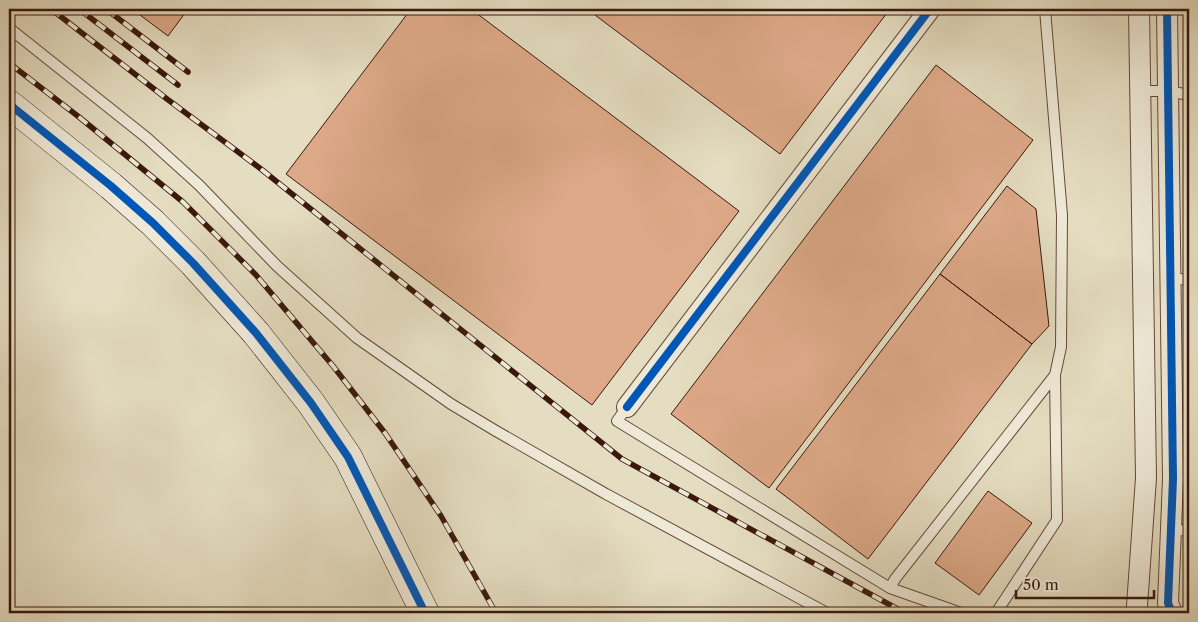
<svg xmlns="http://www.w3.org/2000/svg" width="1198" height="622" font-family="'Libre Caslon Text',serif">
<rect width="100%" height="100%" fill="#e5ddc1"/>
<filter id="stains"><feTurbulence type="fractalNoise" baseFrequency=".004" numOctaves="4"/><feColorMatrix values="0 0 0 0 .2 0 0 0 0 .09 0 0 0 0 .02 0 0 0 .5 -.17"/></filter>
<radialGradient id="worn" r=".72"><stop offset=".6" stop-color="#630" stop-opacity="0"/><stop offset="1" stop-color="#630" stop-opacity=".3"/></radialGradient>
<path fill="#dda988" stroke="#3a180c" d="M 132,9 L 188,9 L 168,36 Z
M 411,9 L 471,9 L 739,211 L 592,405 L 286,174 Z
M 587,9 L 890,9 L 780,154 Z
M 936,65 L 1033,140 L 769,488 L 671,414 Z
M 1007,186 L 1036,209 L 1049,326 L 1032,344 L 940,274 Z
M 940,274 L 1032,344 L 868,559 L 776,489 Z
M 988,491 L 1032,523 L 979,595 L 935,563 Z"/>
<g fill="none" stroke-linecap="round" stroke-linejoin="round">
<g stroke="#654939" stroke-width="12">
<path id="lane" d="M 9,28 L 147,138 L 199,185 L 277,266 L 357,338 L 451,404 L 496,431 L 606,494 L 827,613
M 1140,91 L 1168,91 L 1189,95
M 1170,278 L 1189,280
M 627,407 L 617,421 L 890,588 L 895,579 L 1055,375 L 1061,347 L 1062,215 L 1045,9
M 1171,529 L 1189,531
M 890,588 L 961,613
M 996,613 L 1057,520 L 1055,375"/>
</g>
<g stroke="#654939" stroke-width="22">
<path id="street" d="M 1167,9 L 1173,479 L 1168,603 L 1172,613
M 627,407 L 930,9
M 1138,613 L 1137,606 L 1146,478 L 1139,9"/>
</g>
<g stroke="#3a180c" stroke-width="29">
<path id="secondary" d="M 9,104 L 111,186 L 153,223 L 193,263 L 256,333 L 311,403 L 348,457 L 425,613"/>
</g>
<use href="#lane" stroke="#eee9d7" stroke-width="10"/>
<use href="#street" stroke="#eee9d7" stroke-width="20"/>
<use href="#secondary" stroke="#eee9d7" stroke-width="28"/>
<g stroke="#3a180c" stroke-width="5.5">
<path id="rail" d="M 51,9 L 167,99 L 261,169 L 622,459 L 905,613
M 79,9 L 178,85
M 106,9 L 188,72
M 9,63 L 79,117 L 183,202 L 256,275 L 333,366 L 385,433 L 441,516 L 496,613"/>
</g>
<use href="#rail" stroke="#eee9d7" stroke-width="4" stroke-dasharray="11" stroke-linecap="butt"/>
<g stroke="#eee9d7" stroke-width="11">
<path id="cycleway" d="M 1167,9 L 1173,479 L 1168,603 L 1172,613
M 9,104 L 111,186 L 153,223 L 193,263 L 256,333 L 311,403 L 348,457 L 425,613
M 627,407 L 930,9"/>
</g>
<use href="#cycleway" stroke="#0057b8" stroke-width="8"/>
</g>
<rect width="1198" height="622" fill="none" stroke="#e5ddc1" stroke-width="30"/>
<rect x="10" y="10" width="1178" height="602" fill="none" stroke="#3a180c" stroke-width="2.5"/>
<rect x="15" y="15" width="1168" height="592" fill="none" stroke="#3a180c"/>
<path d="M1016 590v8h138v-8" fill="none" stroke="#3a180c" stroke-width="2.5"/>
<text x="1023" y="590" font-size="15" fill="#3a180c" stroke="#eee9d7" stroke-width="4" paint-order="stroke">50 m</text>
<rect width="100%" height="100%" filter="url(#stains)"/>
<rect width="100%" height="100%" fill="url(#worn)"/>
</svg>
